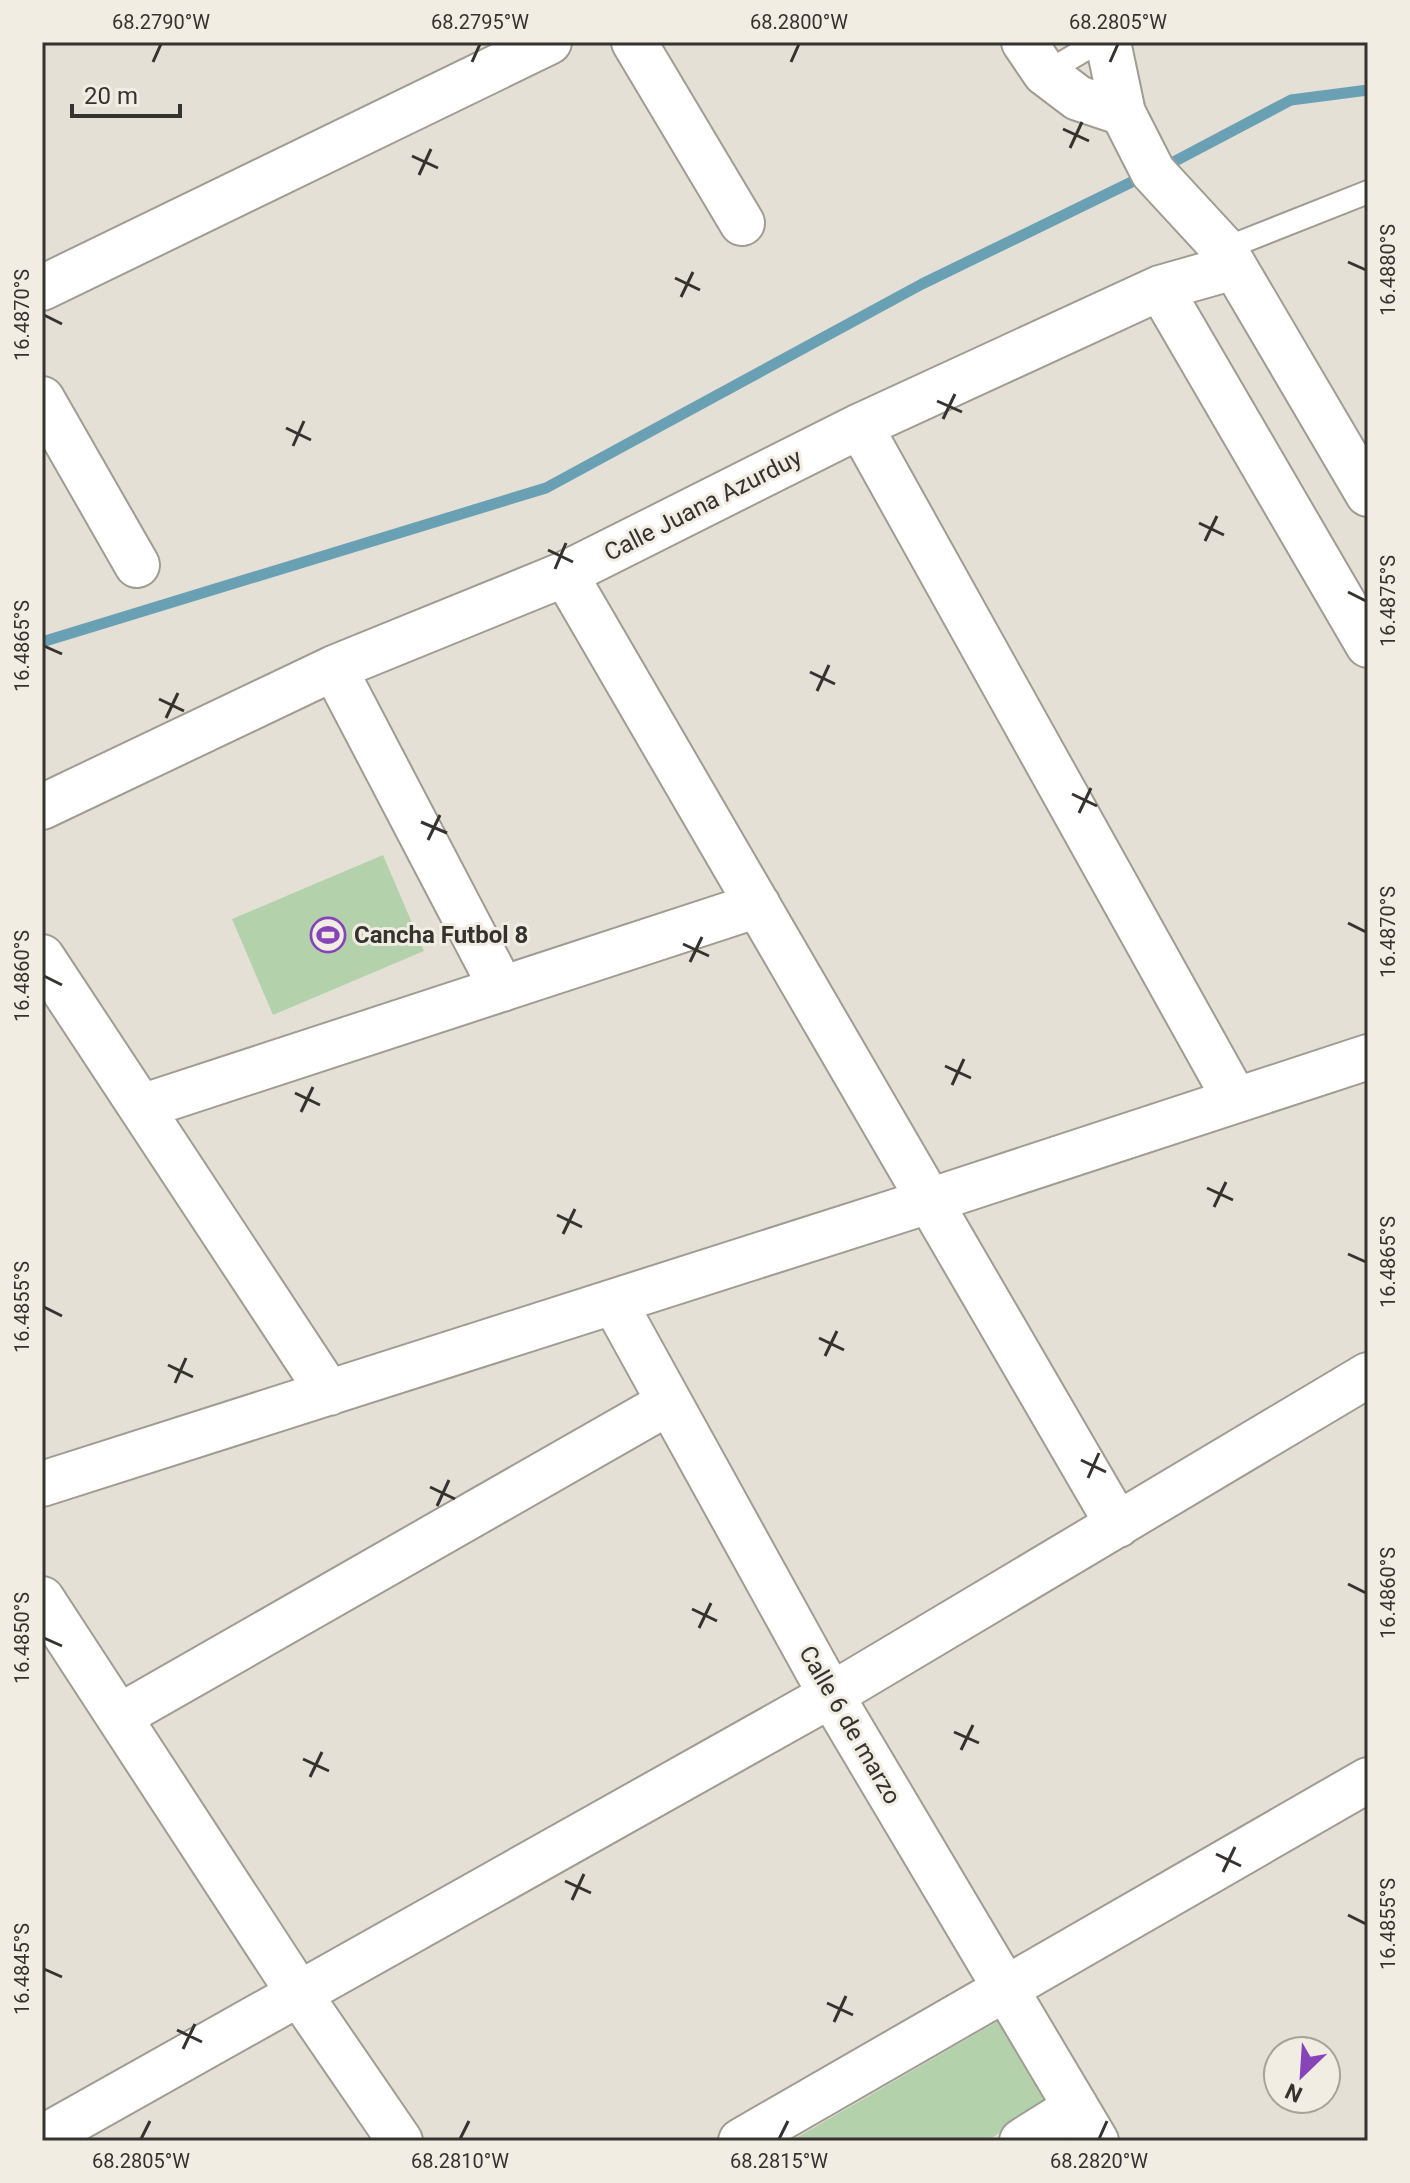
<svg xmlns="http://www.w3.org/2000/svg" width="1410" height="2183" font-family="Roboto,sans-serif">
<rect width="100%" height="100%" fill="#e5e0d5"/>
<path fill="#b3d2ab" d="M 383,855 L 424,951 L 273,1015 L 232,919 Z
M 998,2021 L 1048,2101 L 987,2141 L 791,2141 Z"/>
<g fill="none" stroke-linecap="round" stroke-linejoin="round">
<path stroke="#69a0b4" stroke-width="11" d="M 1162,168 L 1291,100 L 1368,90
M 42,642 L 546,488 L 922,284 L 1146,175"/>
<g stroke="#a19c92" stroke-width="26">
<path id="service" d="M 1045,73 L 1098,42
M 1224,249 L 1368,192"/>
</g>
<g stroke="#a19c92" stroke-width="48">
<path id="minor" d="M 634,42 L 742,223
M 1024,42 L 1045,73 L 1078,98 L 1123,113
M 1108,42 L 1123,113 L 1153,172 L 1224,249 L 1368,494
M 42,288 L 549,42
M 1160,288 L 1368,645
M 42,399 L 137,565
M 860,426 L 1235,1099
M 565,574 L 1118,1525
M 334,668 L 502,989
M 42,807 L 334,668 L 565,574 L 860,426 L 1160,288 L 1234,267
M 42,957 L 329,1393
M 141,1107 L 758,905
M 614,1302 L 831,1695 L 1096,2141
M 42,1484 L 929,1201 L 1368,1057
M 42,1599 L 300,1995 L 400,2141
M 120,1716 L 668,1403
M 42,2138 L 831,1695 L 1368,1375
M 741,2141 L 1368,1780
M 1022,2141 L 1076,2107"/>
</g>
<use href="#service" stroke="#fff" stroke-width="22"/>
<use href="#minor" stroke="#fff" stroke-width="44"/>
</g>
<path fill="none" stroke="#35332f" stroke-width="3" d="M 153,62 L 161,44M 472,62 L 480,44M 791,62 L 799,44M 1110,62 L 1118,44M 1063,129 L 1089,141M 1070,148 L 1082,122M 412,156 L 438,168M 419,175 L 431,149M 1348,262 L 1366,270M 675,278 L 700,290M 681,297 L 693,272M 44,315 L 62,324M 937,401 L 962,412M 943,419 L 955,394M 286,428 L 311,440M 293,446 L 304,421M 1199,523 L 1224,535M 1205,541 L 1217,516M 548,550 L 573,562M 555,569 L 566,543M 1348,592 L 1366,601M 44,646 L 62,654M 810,672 L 835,684M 817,691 L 829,665M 159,699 L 184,711M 166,718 L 178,693M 1072,794 L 1097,806M 1079,813 L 1091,788M 421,822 L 447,833M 428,840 L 440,815M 1348,923 L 1366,932M 683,944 L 709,956M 690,962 L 702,937M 44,976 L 62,985M 945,1066 L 971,1078M 952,1085 L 964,1059M 295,1093 L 320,1105M 301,1112 L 313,1087M 1207,1188 L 1233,1200M 1214,1207 L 1226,1182M 557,1215 L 582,1227M 563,1234 L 575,1209M 1348,1254 L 1366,1262M 44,1307 L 62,1316M 819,1338 L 844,1350M 825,1356 L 837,1331M 168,1365 L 193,1377M 175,1383 L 186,1358M 1081,1460 L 1106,1472M 1088,1478 L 1099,1453M 430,1487 L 455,1499M 437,1506 L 449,1480M 1348,1584 L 1366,1593M 692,1609 L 717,1621M 699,1628 L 711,1603M 44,1638 L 62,1646M 954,1732 L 979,1743M 961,1750 L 973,1725M 303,1759 L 329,1771M 310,1777 L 322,1752M 1216,1854 L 1241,1866M 1223,1872 L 1235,1847M 565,1881 L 591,1893M 572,1900 L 584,1874M 1348,1915 L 1366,1924M 44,1969 L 62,1977M 827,2003 L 853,2015M 834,2022 L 846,1996M 177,2030 L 202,2042M 183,2049 L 195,2024M 141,2139 L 150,2121M 460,2139 L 469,2121M 779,2139 L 788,2121M 1099,2139 L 1107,2121"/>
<defs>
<g id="stadium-ring" transform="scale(1.8)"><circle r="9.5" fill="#f2ede2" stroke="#8744b8" stroke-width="1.5"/><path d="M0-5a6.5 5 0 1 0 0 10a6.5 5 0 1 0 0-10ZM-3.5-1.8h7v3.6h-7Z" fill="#8744b8"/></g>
</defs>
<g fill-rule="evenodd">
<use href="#stadium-ring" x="328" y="935"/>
</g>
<g text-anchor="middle" stroke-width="6" stroke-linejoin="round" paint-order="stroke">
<g font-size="24" fill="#35332f" stroke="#f2ede2">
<text transform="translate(703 505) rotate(-27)" y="8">Calle Juana Azurduy</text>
<text transform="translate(850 1725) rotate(60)" y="8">Calle 6 de marzo</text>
</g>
<g font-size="24" font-weight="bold" fill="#35332f" stroke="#f2ede2" text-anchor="start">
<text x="354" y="943">Cancha Futbol 8</text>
</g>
</g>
<rect width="1410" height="2183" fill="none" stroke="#f2ede2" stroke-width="88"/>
<g transform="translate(1302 2075) rotate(205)"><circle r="38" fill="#f2ede2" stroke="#a6a39a" stroke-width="2"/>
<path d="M0-6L14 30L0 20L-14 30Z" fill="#8744b8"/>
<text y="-12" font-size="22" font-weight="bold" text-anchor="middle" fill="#35332f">N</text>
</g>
<path d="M72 104v12h108v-12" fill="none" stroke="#35332f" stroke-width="4"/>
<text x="84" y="104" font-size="24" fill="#35332f" stroke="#f2ede2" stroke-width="6" paint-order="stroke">20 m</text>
<rect x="44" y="44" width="1322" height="2095" fill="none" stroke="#35332f" stroke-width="3"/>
<g font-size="20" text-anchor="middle" fill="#35332f">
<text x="161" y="29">68.2790°W</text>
<text x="480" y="29">68.2795°W</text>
<text x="799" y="29">68.2800°W</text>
<text x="1118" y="29">68.2805°W</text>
<text transform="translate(1388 270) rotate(-90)" y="7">16.4880°S</text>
<text transform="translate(22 315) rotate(-90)" y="7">16.4870°S</text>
<text transform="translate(1388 601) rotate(-90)" y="7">16.4875°S</text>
<text transform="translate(22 646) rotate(-90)" y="7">16.4865°S</text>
<text transform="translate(1388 932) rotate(-90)" y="7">16.4870°S</text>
<text transform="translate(22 976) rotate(-90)" y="7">16.4860°S</text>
<text transform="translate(1388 1262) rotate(-90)" y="7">16.4865°S</text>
<text transform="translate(22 1307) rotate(-90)" y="7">16.4855°S</text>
<text transform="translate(1388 1593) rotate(-90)" y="7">16.4860°S</text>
<text transform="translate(22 1638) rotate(-90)" y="7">16.4850°S</text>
<text transform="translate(1388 1924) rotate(-90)" y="7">16.4855°S</text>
<text transform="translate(22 1969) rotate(-90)" y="7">16.4845°S</text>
<text x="141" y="2168">68.2805°W</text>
<text x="460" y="2168">68.2810°W</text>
<text x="779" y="2168">68.2815°W</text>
<text x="1099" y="2168">68.2820°W</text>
</g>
</svg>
